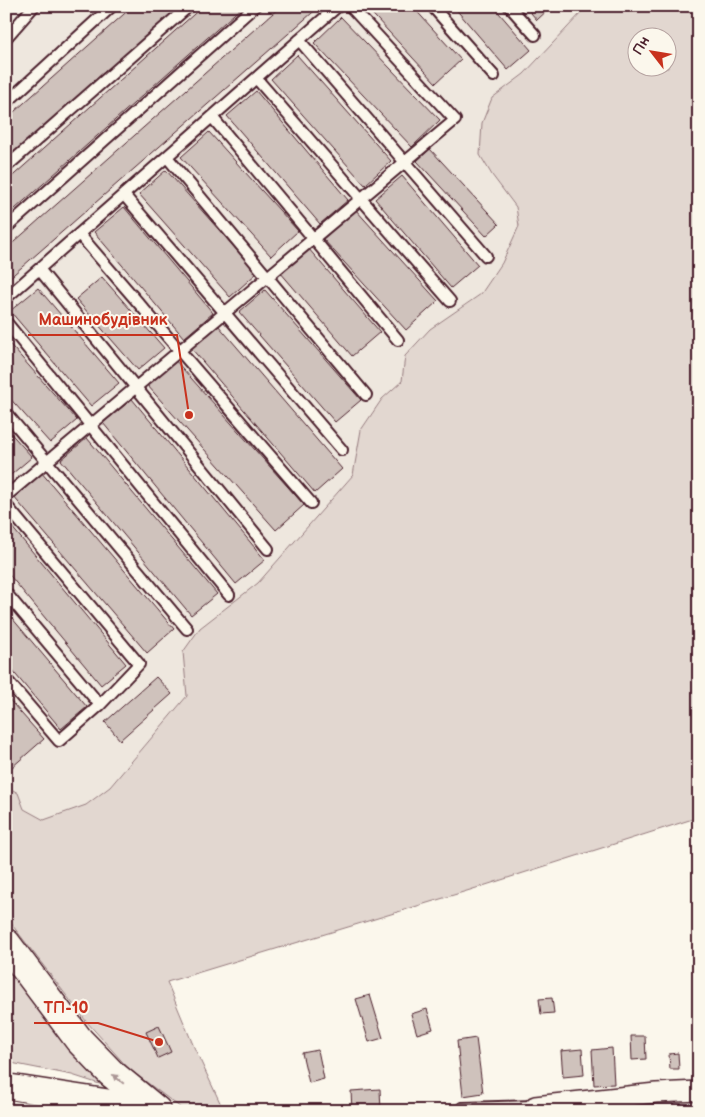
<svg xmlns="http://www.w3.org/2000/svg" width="705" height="1117" font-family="'Balsamiq Sans',sans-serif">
<rect width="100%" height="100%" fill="#fbf7ec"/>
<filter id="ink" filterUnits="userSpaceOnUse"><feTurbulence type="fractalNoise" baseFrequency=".02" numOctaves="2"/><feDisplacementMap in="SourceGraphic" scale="10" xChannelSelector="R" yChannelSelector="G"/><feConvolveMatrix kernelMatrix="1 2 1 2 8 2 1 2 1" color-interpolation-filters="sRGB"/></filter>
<g filter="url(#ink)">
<path fill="#eee7de" d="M 11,6 L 584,6 L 581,13 L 524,74 L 492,98 L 480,155 L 492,175 L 516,207 L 519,226 L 502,263 L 481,294 L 464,305 L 405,356 L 403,381 L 382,399 L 361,430 L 353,475 L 258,583 L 183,652 L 187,696 L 110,787 L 86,805 L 44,821 L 24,809 L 18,793 L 6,786 L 6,11 Z"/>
<path fill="#e2d7d0" stroke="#967b7e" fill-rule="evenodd" d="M 584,6 L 699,6 L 699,817 L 470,890 L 167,982 L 194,1047 L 224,1111 L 185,1111 L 129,1069 L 86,1021 L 6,917 L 6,786 L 18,793 L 24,809 L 44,820 L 86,805 L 110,787 L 187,696 L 183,652 L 200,628 L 258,583 L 353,475 L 361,430 L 382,399 L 402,381 L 405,356 L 430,329 L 481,294 L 502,263 L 519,226 L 516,207 L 492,175 L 480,155 L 482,123 L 492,98 L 524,74 L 581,13 ZM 638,38 L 668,38 L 668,68 L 638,68 Z
M 6,954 L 115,1089 L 72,1075 L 6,1062 Z"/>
<path fill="#cfc2bc" stroke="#4a1f2b" d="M 133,6 L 183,6 L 6,164 L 6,119 Z
M 203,6 L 243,6 L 6,217 L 6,182 Z
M 281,6 L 320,6 L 6,281 L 6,249 Z
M 365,6 L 412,6 L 461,60 L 436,83 Z
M 453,6 L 493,6 L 531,50 L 508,70 Z
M 525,6 L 552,6 L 537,20 Z
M 341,17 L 440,120 L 412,147 L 314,43 Z
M 297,55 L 391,161 L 365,185 L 271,79 Z
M 256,91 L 348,200 L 320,224 L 227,116 Z
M 209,132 L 298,231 L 271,256 L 181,157 Z
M 430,149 L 499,224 L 486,236 L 417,161 Z
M 166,170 L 257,273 L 230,297 L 139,194 Z
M 402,176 L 478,265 L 451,288 L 375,199 Z
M 124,207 L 213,313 L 184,338 L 94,232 Z
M 355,209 L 438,301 L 406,330 L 323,239 Z
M 308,248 L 380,332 L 352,356 L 280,272 Z
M 102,277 L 164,348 L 138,370 L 76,299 Z
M 38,288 L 119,383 L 91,406 L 10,311 Z
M 265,290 L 361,400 L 335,422 L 239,312 Z
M 218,325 L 342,469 L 315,493 L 191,348 Z
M 6,340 L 77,420 L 50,443 L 6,394 Z
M 175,360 L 304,505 L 276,530 L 147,385 Z
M 132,399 L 265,560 L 236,584 L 103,423 Z
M 6,428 L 32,457 L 6,479 Z
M 87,438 L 217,594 L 191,615 L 61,460 Z
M 41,472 L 174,629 L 147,653 L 13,496 Z
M 6,520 L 126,664 L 101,685 L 6,571 Z
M 6,611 L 87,707 L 61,729 L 6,663 Z
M 156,677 L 172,694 L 120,740 L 105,722 Z
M 6,696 L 44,739 L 11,768 L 6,762 Z
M 370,995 L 383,1038 L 369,1042 L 356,999 Z
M 552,998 L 554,1013 L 541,1014 L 539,999 Z
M 427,1009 L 433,1029 L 417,1034 L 411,1014 Z
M 159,1026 L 171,1052 L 158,1058 L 146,1032 Z
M 631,1036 L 645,1036 L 646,1059 L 632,1060 Z
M 476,1038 L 483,1093 L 463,1096 L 457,1041 Z
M 612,1048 L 614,1084 L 594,1085 L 592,1050 Z
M 582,1049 L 584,1075 L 563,1077 L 561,1051 Z
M 318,1050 L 324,1079 L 309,1083 L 302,1053 Z
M 678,1053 L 679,1069 L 670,1069 L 669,1054 Z
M 380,1089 L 381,1111 L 352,1111 L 351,1091 Z"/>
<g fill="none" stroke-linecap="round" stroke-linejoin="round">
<g stroke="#4a1f2b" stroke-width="14">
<path id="service" d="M 432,6 L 494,76
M 509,6 L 535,35
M 6,38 L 34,6
M 299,40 L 486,256
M 256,78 L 450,301
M 6,103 L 112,6
M 212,117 L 398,340
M 167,157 L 366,395
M 6,167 L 189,6
M 124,195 L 342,450
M 6,228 L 255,6
M 79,234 L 311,503
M 39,269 L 268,549
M 6,298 L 338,6
M 6,322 L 229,595
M 6,413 L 187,629
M 6,496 L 455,120 L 350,6
M 6,505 L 139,664 L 100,705 L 59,741 L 6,679
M 6,593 L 100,705
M 462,1108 L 535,1106"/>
</g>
<g stroke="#4a1f2b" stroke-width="22">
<path id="minor" d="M 536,1111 L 535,1106 L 656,1093 L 699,1091"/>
</g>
<g stroke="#4a1f2b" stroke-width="31">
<path id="secondary" d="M 6,1088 L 157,1111"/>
</g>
<g stroke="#4a1f2b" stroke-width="31">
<path id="primary" d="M 6,943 L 79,1040 L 111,1073 L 156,1110"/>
</g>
<use href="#service" stroke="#fbf7ec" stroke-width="10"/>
<use href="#minor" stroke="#fbf7ec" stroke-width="19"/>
<use href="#secondary" stroke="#fbf7ec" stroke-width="28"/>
<use href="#primary" stroke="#fbf7ec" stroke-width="28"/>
<path stroke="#4a1f2b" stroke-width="1" d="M 6,1099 L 76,1111
M 6,1110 L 14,1111"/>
</g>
<defs><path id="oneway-solid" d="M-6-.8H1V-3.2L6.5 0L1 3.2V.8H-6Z" transform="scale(1.25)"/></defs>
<use fill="#ab9695" href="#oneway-solid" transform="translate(118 1079) rotate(-141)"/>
</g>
<path fill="none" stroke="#c8321e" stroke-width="2" d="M189 415L177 335H28M159 1042L98 1023H34"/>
<g fill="#c8321e" stroke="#fbf7ec" stroke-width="2">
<circle cx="189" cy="415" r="5"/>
<circle cx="159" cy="1042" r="5"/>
</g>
<g font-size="16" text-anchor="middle" font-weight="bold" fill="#c8321e" stroke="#fbf7ec" stroke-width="4" stroke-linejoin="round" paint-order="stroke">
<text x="103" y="325">Машинобудівник</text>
<text x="66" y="1013">ТП-10</text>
</g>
<rect width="705" height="1117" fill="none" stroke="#fbf7ec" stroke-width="25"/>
<rect x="12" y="12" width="680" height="1092" fill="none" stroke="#4a1f2b" stroke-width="2" filter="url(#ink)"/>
<g transform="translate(652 52) rotate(301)"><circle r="24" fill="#fbf7ec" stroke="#b4a19f"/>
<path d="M0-4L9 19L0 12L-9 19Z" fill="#c8321e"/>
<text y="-8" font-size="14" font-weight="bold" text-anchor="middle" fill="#4a1f2b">Пн</text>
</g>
</svg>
